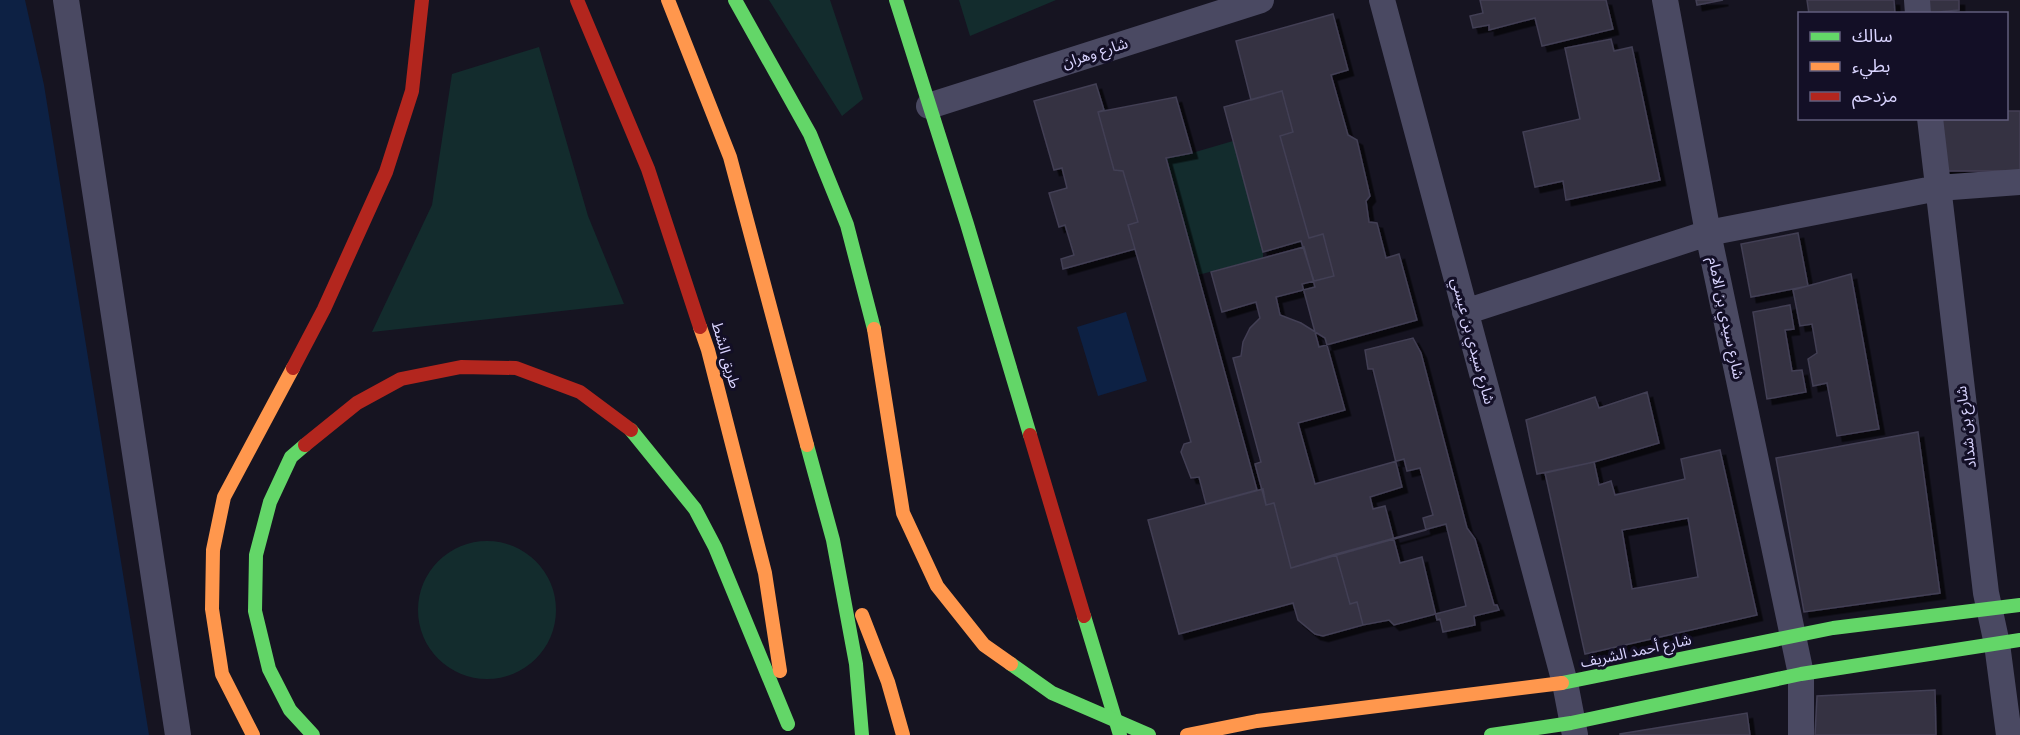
<svg xmlns="http://www.w3.org/2000/svg" width="2020" height="735" font-family="'Fira Sans','Noto Sans Arabic',sans-serif">
<defs>
<filter id="shadow"><feDropShadow dx="5.5" dy="5.5" stdDeviation="0" flood-color="#0009"/></filter>
</defs>
<rect width="100%" height="100%" fill="#161421"/>
<path fill="#132c2d" d="M 769,0 L 830,0 L 863,99 L 842,116 Z
M 959,0 L 1056,0 L 970,36 Z
M 539,47 L 588,216 L 624,304 L 372,332 L 432,205 L 452,74 Z
M 1233,141 L 1263,252 L 1263,258 L 1198,275 L 1166,158 L 1192,153 Z
M418 610a69 69 0 1 1 138 0a69 69 0 1 1-138 0Z"/>
<path fill="#0d2144" d="M 0,0 L 25,0 L 44,85 L 149,735 L 0,735 Z
M 1126,312 L 1147,381 L 1098,396 L 1077,327 Z"/>
<path fill="#343243" stroke="#433f54" stroke-width="1.5" fill-rule="evenodd" filter="url(#shadow)" d="M 1480,0 L 1606,0 L 1613,29 L 1542,46 L 1535,18 L 1489,30 L 1489,25 L 1473,28 L 1470,16 L 1483,13 Z
M 1696,0 L 1723,0 L 1697,5 Z
M 1807,0 L 1894,0 L 1895,14 L 1809,14 Z
M 1927,0 L 1959,0 L 1959,10 L 1928,13 Z
M 1333,14 L 1348,70 L 1331,75 L 1348,135 L 1357,140 L 1370,196 L 1366,201 L 1369,222 L 1377,223 L 1386,258 L 1399,254 L 1417,320 L 1319,347 L 1302,284 L 1334,276 L 1323,234 L 1309,238 L 1280,136 L 1293,132 L 1282,91 L 1251,100 L 1236,41 Z
M 1611,39 L 1614,51 L 1632,47 L 1660,180 L 1566,200 L 1563,181 L 1535,187 L 1523,132 L 1580,119 L 1565,48 Z
M 1096,84 L 1104,110 L 1098,112 L 1114,170 L 1123,171 L 1138,222 L 1128,225 L 1135,249 L 1063,269 L 1061,259 L 1074,255 L 1065,225 L 1059,227 L 1049,193 L 1067,188 L 1062,168 L 1054,170 L 1034,101 Z
M 1282,91 L 1293,132 L 1280,136 L 1309,238 L 1323,234 L 1334,276 L 1314,281 L 1301,241 L 1263,252 L 1224,107 Z
M 1176,97 L 1192,153 L 1166,158 L 1257,490 L 1206,504 L 1199,477 L 1191,478 L 1181,452 L 1184,444 L 1191,442 L 1128,225 L 1138,222 L 1123,171 L 1114,170 L 1098,112 Z
M 2006,111 L 2020,111 L 2020,171 L 1943,171 L 1940,118 L 2006,118 Z
M 1798,233 L 1808,286 L 1751,297 L 1741,244 Z
M 1304,247 L 1315,287 L 1276,297 L 1280,315 L 1301,323 L 1325,338 L 1345,410 L 1298,423 L 1315,484 L 1404,459 L 1407,471 L 1420,468 L 1433,515 L 1423,518 L 1426,530 L 1291,568 L 1274,503 L 1266,505 L 1255,464 L 1261,462 L 1233,358 L 1241,356 L 1243,342 L 1250,328 L 1260,318 L 1256,302 L 1222,312 L 1211,272 Z
M 1851,274 L 1879,429 L 1837,436 L 1827,383 L 1813,386 L 1808,359 L 1817,353 L 1812,324 L 1800,326 L 1793,290 Z
M 1790,305 L 1794,329 L 1785,330 L 1792,371 L 1802,370 L 1806,392 L 1767,399 L 1753,312 Z
M 1413,338 L 1421,353 L 1467,528 L 1475,539 L 1494,605 L 1497,605 L 1499,610 L 1474,616 L 1475,625 L 1443,632 L 1440,619 L 1437,620 L 1422,557 L 1400,563 L 1385,506 L 1373,509 L 1370,497 L 1402,487 L 1373,369 L 1368,369 L 1365,350 Z
M 1647,392 L 1659,443 L 1594,462 L 1537,474 L 1526,420 L 1595,397 L 1599,408 Z
M 1918,432 L 1940,593 L 1804,612 L 1776,458 Z
M 1720,450 L 1757,615 L 1585,654 L 1545,473 L 1594,462 L 1599,485 L 1611,481 L 1615,495 L 1685,479 L 1681,459 ZM 1688,518 L 1698,577 L 1632,589 L 1622,530 Z
M 1263,489 L 1266,505 L 1274,503 L 1291,568 L 1336,554 L 1350,604 L 1357,602 L 1363,625 L 1323,636 L 1315,634 L 1298,620 L 1293,603 L 1179,634 L 1148,520 Z
M 1446,524 L 1466,606 L 1394,625 L 1389,620 L 1363,625 L 1357,602 L 1350,604 L 1336,554 Z
M 1935,690 L 1936,735 L 1815,735 L 1817,696 Z
M 1747,713 L 1750,735 L 1620,735 L 1620,734 Z"/>
<g fill="none" stroke-linecap="round" stroke-linejoin="round">
<path stroke="#4a4962" stroke-width="26" d="M 66,0 L 178,735
M 1382,0 L 1565,683 L 1575,735
M 1665,0 L 1708,233 L 1801,674 L 1801,735
M 1917,0 L 1918,14
M 929,106 L 1261,0
M 1930,118 L 1986,593 L 1997,644 L 2009,735
M 1465,312 L 1708,233 L 1938,188 L 2020,182"/>
<path stroke="#63d668" stroke-width="14" d="M 735,0 L 810,134 L 847,225 L 874,329
M 896,0 L 967,224 L 1030,435
M 631,430 L 695,509 L 715,547 L 788,724
M 305,445 L 291,457 L 270,502 L 256,555 L 255,611 L 269,669 L 290,710 L 313,735
M 807,445 L 833,540 L 856,664 L 862,735
M 1084,616 L 1120,735
M 1562,683 L 1833,628 L 2020,605
M 1491,735 L 1571,723 L 1801,674 L 2020,640"/>
<path stroke="#ff974d" stroke-width="14" d="M 668,0 L 730,157 L 807,445
M 700,327 L 708,350 L 765,573 L 780,671
M 862,615 L 888,682 L 903,735
M 253,735 L 222,674 L 212,609 L 213,550 L 224,497 L 293,368
M 1187,735 L 1257,721 L 1562,683"/>
<path stroke="#b3261e" stroke-width="14" d="M 577,0 L 648,169 L 700,327
M 293,368 L 324,309 L 386,172 L 412,91 L 422,0
M 1030,435 L 1084,616
M 305,445 L 357,403 L 401,379 L 461,367 L 516,368 L 580,392 L 631,430"/>
<path stroke="#63d668" stroke-width="14" d="M 1011,664 L 1052,693 L 1149,735"/>
<path stroke="#ff974d" stroke-width="14" d="M 874,329 L 903,513 L 937,586 L 984,645 L 1011,664"/>
</g>
<g text-anchor="middle" stroke-width="6" stroke-linejoin="round" paint-order="stroke">
<g font-size="15" fill="#d9d4ff" stroke="#130f26">
<text transform="translate(1095 53) rotate(-18)" y="5">شارع وهران</text>
<text transform="translate(1726 318) rotate(78)" y="5">شارع سيدي بن الامام</text>
<text transform="translate(1473 341) rotate(75)" y="5">شارع سيدي بن عيسي</text>
<text transform="translate(726 355) rotate(74)" y="5">طريق الشط</text>
<text transform="translate(1966 427) rotate(-97)" y="5">شارع بن شداد</text>
<text transform="translate(1636 651) rotate(-12)" y="5">شارع أحمد الشريف</text>
</g>
</g>
<rect x="1798" y="12" width="210" height="108" fill="#130f26" stroke="#625e7d" stroke-width="1.5"/>
<rect x="1810" y="32" width="30" height="9" fill="#63d668" stroke="#625e7d" stroke-width="1.5"/>
<text x="1852" y="42" font-size="18" fill="#d9d4ff">سالك</text>
<rect x="1810" y="62" width="30" height="9" fill="#ff974d" stroke="#625e7d" stroke-width="1.5"/>
<text x="1852" y="72" font-size="18" fill="#d9d4ff">بطيء</text>
<rect x="1810" y="92" width="30" height="9" fill="#b3261e" stroke="#625e7d" stroke-width="1.5"/>
<text x="1852" y="102" font-size="18" fill="#d9d4ff">مزدحم</text>
</svg>
